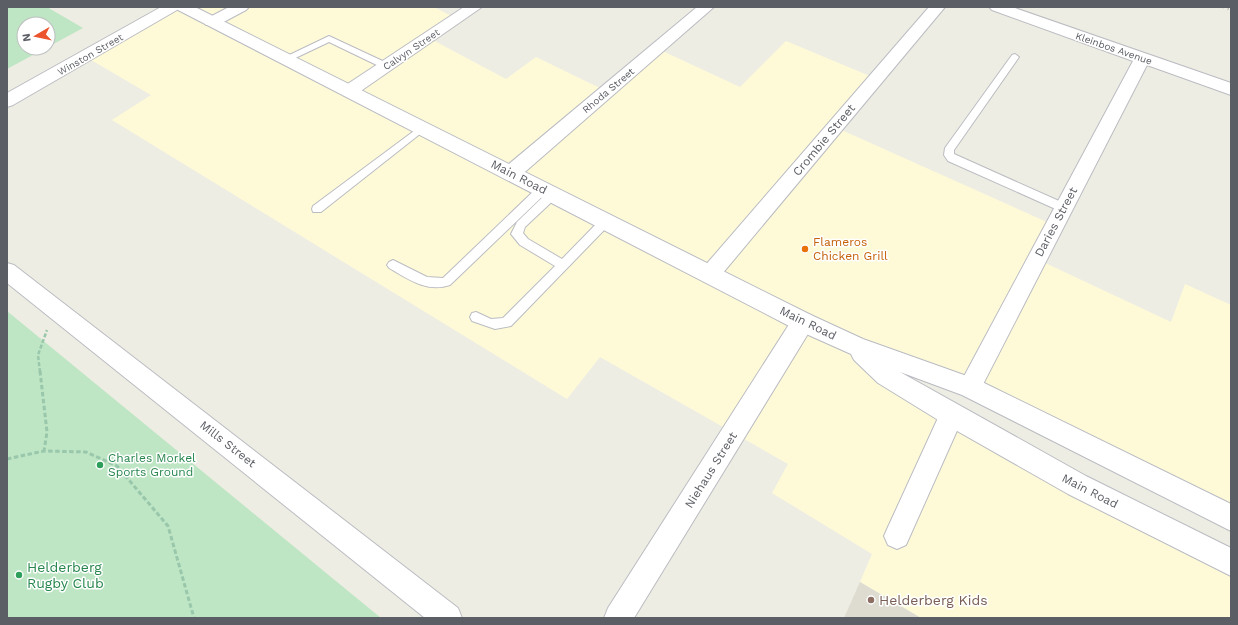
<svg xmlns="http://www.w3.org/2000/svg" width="1238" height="625" font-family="'Work Sans',sans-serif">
<rect width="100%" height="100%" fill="#eeede3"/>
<path fill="#fefad8" d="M 174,7 L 434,7 L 457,19 L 429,38 L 506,79 L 536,57 L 606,91 L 656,48 L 740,87 L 786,41 L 877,79 L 837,128 L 1058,227 L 1041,261 L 1171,322 L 1185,284 L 1231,305 L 1231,515 L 857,345 L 887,375 L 1231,559 L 1231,618 L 921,618 L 860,582 L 872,554 L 772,493 L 788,464 L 600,357 L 567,399 L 112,120 L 151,95 L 86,57 Z"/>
<path fill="#dedcd1" d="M 860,582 L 921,618 L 844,618 Z"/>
<path fill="#bfe6c4" d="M 7,7 L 47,7 L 83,28 L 48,47 L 48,24 L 24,24 L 24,48 L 46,48 L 7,69 Z
M 7,311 L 381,618 L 7,618 Z"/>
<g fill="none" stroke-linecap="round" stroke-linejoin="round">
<g stroke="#bbbcc2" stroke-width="2">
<path id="lane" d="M 329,36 L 389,64 L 391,66 L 389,68 L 383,68 L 329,42 L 289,61 L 286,62 L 281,59 Z
M 1015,54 L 1019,57 L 954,150 L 954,154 L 1068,205 L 1069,208 L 1068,211 L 1060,211 L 948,161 L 944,155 L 945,148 L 1012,55 Z
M 422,125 L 427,128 L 425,130 L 321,212 L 313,212 L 312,209 L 313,206 Z
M 543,185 L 547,186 L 548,189 L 547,192 L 450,285 C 427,293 408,279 389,268 L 387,265 L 389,262 L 393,260 L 427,277 L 443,278 L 539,186 Z
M 553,190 L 557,191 L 558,194 L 557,197 L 525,227 L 523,233 L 528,239 L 562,259 L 602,218 L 610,218 L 611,221 L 610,224 L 511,326 L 495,329 L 472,321 L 470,317 L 472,313 L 476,312 L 491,319 L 503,318 L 555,266 L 520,245 L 511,234 L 517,222 L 549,191 Z"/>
</g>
<g stroke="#bbbcc2" stroke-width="2">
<path id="street" d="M 161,7 L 180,7 L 177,10 L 13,105 L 7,107 L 7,93 Z
M 229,7 L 249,7 L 246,10 L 218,25 L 206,25 L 204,22 L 206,19 Z
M 464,7 L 482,7 L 355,95 L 349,97 L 343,95 L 340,91 L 343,87 Z
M 697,7 L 714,7 L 518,178 L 511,180 L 504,178 L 502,173 L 504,168 Z
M 929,7 L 945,7 L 717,280 L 710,282 L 703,280 L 699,274 L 703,268 Z
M 989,7 L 1012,7 L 1231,83 L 1231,95 L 1147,65 L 978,394 L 970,397 L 962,394 L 958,387 L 962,380 L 1133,61 L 992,10 Z
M 7,263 L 14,265 L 458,608 L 462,618 L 425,618 L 7,283 Z
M 803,313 L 811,315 L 814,322 L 811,329 L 634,618 L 604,618 L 608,608 L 795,315 Z
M 952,404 L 961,407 L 964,415 L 906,545 L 897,549 L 888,545 L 884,536 L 888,527 L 943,407 Z"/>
</g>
<g stroke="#b9bbc2" stroke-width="2">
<path id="secondary" d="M 175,7 L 195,7 L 811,315 L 863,339 L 978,380 L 1231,504 L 1231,531 L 962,395 L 900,372 L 1086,476 L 1231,548 L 1231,576 L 1068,494 L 943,423 L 878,383 L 854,360 L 851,354 L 795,329 L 178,10 Z"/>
</g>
<path stroke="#98c7ab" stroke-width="2.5" stroke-dasharray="4 2" stroke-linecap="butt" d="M 40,372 L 38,355 L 47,330"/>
<path stroke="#98c7ab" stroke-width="3" stroke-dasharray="4.5 2.5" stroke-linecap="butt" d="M 40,371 L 47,432 L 44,451
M 7,459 L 44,451 L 86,452 L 117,466 L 168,526 L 194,618"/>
<use href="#lane" fill="#fff" fill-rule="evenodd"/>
<use href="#street" fill="#fff" fill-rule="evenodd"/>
<use href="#secondary" fill="#fff" fill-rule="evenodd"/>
<path stroke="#b4b5b5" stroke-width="2.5" stroke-dasharray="1 4" stroke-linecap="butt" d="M 1223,7 L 1231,10"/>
</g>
<circle fill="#e8710a" stroke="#fff" stroke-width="1.5" cx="805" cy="249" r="4"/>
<g fill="#2e9e5b" stroke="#fff" stroke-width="1.5">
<circle cx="100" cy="465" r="4"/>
<circle cx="19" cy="575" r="4"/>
</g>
<circle fill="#8d6e63" stroke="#fff" stroke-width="1.5" cx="871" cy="600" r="4"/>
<g text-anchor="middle" stroke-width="3" stroke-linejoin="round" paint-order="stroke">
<g font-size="10" fill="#5b5e64" stroke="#fff">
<text transform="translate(1114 48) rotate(19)" y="4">Kleinbos Avenue</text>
<text transform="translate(411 49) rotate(-34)" y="4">Calvyn Street</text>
<text transform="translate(90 54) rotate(-30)" y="4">Winston Street</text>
<text transform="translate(608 90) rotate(-40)" y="4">Rhoda Street</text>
</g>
<g font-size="12" fill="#5b5e64" stroke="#fff">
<text transform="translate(824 140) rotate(-50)" y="4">Crombie Street</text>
<text transform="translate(519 177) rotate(27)" y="4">Main Road</text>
<text transform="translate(1056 222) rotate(-62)" y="4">Daries Street</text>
<text transform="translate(808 323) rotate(26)" y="4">Main Road</text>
<text transform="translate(228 444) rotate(38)" y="4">Mills Street</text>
<text transform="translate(711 470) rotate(-58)" y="4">Niehaus Street</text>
<text transform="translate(1090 491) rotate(27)" y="4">Main Road</text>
</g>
<g font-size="12" fill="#c56008" stroke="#fff" text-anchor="start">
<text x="813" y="246">Flameros<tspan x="813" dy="14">Chicken Grill</tspan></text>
</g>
<g font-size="12" fill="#27864d" stroke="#fff" text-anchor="start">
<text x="108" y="462">Charles Morkel<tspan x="108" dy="14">Sports Ground</tspan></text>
</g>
<g font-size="14" fill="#27864d" stroke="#fff" text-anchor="start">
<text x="27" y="572">Helderberg<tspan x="27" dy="16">Rugby Club</tspan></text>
</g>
<g font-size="14" fill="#785e54" stroke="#fff" text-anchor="start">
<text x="879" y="605">Helderberg Kids</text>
</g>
</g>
<rect width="1238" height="625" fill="none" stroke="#5b5e64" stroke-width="16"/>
<g transform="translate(36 36) rotate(261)"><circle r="19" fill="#ffffff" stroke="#bdbfc1"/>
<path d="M0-3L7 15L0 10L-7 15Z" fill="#eb542d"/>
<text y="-6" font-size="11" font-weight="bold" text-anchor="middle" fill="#5b5e64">N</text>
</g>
</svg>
